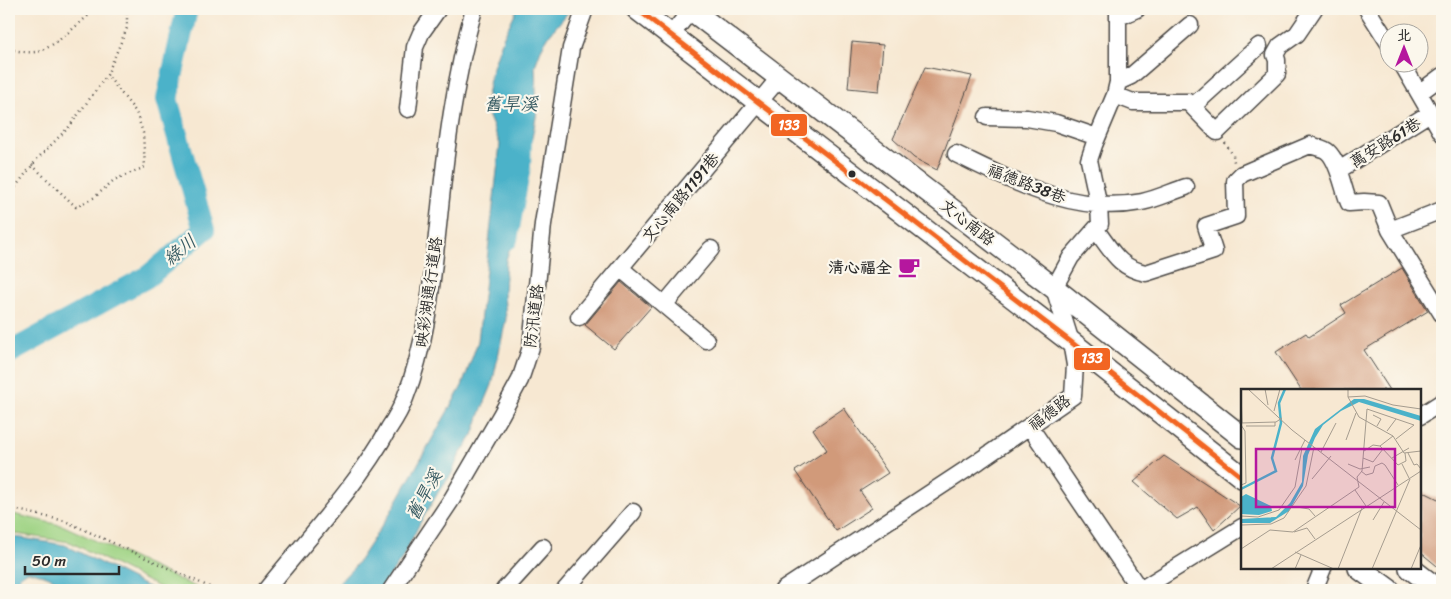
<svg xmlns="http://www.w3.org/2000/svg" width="1451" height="599" font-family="Sriracha,'LXGW WenKai TC',sans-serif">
<rect width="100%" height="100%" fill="#fbf7ec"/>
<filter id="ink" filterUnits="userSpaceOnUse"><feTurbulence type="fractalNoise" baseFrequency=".02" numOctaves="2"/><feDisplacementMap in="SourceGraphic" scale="10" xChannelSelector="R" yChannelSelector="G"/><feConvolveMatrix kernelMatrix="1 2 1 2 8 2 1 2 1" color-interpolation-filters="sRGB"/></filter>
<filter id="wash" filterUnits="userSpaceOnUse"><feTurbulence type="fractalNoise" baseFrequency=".0096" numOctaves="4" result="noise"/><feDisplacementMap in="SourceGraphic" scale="20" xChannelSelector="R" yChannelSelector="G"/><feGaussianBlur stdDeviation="1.12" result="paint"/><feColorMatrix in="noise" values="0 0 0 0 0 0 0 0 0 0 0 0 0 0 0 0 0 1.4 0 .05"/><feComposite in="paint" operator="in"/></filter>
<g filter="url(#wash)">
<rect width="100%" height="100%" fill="#f7e8d2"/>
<path fill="#9ed383" stroke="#647f57" d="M 9,513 L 64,526 L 202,590 L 165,590 L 70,542 L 9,533 Z"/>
<path fill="#4bb2c9" stroke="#3b6e7a" d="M 517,9 L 571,9 L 550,34 L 542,47 L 535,66 L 537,112 L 532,138 L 512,189 L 513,238 L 506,260 L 504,294 L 506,319 L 492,385 L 480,414 L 473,435 L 459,456 L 451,475 L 439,491 L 420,523 L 403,557 L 380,590 L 332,590 L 356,565 L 389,515 L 462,386 L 478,341 L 500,144 L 485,107 L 491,73 L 503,38 Z
M 9,536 L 65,545 L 154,590 L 77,590 L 47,576 L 28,571 L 20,576 L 18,584 L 19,590 L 9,590 Z"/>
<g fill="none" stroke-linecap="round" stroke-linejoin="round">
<path stroke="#4bb2c9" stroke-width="22" d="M 507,239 L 520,166 L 521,134
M 9,353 L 147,277 L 204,230 L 167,99 L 187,9"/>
</g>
<g id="blocks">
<path fill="#d19a7a" d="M 852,42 L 883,45 L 879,91 L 848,88 Z
M 925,67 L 972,76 L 937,170 L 914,158 L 893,139 Z
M 1402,268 L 1428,311 L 1364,350 L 1390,390 L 1301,390 L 1276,352 L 1306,333 L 1309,337 L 1346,313 L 1341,305 Z
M 621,282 L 651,307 L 614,349 L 585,325 Z
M 844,408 L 888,473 L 860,491 L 872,508 L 836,531 L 795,471 L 827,450 L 813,429 Z
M 1164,456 L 1240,506 L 1214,530 L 1198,507 L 1177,519 L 1134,482 Z
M 1420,490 L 1442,501 L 1442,570 L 1420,552 Z"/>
</g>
</g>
<g filter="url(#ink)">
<use href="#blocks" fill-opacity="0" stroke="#4a4744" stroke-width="1"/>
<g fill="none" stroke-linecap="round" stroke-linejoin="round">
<g stroke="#4a4744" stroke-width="19">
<path id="minor" d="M 1367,9 L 1388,42
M 1119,17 L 1137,9
M 671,35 L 692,9
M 1401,62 L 1442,133
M 1118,82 L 1131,76 L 1190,25
M 1419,93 L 1442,76
M 1115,95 L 1133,102 L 1188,102 L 1217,132 L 1277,74 L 1277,60 L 1275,55 L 1280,46 L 1297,34 L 1314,9
M 1193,106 L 1259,46
M 408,109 L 415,47 L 421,33 L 438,9
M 987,117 L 1027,118 L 1056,123 L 1097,137
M 956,154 C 1015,182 1074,215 1142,202 C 1157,199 1171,192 1186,187
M 1339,170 L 1430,113
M 1096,230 C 1112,251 1119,268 1146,273 L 1214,251 L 1206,226 L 1236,216 L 1235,181 L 1242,174 L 1310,145 C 1315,147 1324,148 1328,152 C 1339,162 1343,189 1349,203 L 1364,202 L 1379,203 L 1390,230 L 1442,314
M 1390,230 L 1442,210
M 620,268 L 706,340
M 664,305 L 711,249
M 579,317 L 780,77
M 1420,416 L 1442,402
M 1030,427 L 1140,590
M 266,590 C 307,539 357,486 389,428 C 395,419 401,409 405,398 C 428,340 432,279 439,217 C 446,147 455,77 474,9
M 391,590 L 452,499 L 501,415 L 520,380 L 531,347 L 543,224 L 571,48 L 585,9
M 504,590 L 543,547
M 565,590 L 633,512
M 783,590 L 979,461 L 1073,396 L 1075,365 L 1071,342 L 1054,288 L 1071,257 L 1100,224 L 1099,206 L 1089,160 L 1094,145 L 1115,95 L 1118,82 L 1118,9
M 1140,590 L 1242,527
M 1314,590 L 1323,568"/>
</g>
<g stroke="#4a4744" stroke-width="24">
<path id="major" d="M 637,9 L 1071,342 L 1242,477
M 690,9 L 1054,288 L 1242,437
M 1359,568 L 1389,590
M 1410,568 L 1439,590"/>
</g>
<path stroke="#4a4744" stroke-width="2.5" stroke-dasharray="1 4" stroke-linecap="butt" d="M 9,49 C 17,51 31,54 40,51 C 57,45 81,21 96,9
M 1225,143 L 1233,155 L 1234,162
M 32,165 L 76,207 L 95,197 L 114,180 L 145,167 L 143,133 L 136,112 L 107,75
M 9,195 L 38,158 L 69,127 L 107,75 L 127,28 L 127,9
M 9,508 L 65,521 L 216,590"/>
<use href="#minor" stroke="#fff" stroke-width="16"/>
<use href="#major" stroke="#fff" stroke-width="21"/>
<g stroke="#fbf7ec" stroke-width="9">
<path id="bus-1" d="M 637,9 L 1071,342 L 1242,477"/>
</g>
<use href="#bus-1" stroke="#f26522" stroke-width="5"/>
</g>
</g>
<defs>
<g id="cafe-bare" transform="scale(1.725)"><path d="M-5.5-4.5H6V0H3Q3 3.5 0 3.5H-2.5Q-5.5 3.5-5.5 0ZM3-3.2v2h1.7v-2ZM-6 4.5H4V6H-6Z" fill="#b5179e" stroke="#fbf7ec" stroke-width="2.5" paint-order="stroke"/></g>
</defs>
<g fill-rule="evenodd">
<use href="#cafe-bare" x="909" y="267"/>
</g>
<circle fill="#2b2b2b" stroke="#fbf7ec" stroke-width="2" cx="852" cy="174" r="4.5"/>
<g text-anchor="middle" stroke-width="4.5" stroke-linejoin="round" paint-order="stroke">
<g font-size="16" fill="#2b2b2b" stroke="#fbf7ec">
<text transform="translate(1385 142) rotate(-32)" y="6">萬安路61巷</text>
<text transform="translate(1027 183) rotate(21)" y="6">福德路38巷</text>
<text transform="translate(680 197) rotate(-50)" y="6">文心南路1191巷</text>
<text transform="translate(968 222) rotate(38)" y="6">文心南路</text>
<text transform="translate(428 292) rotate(-82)" y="6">映彩湖通行道路</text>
<text transform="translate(533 316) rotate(-83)" y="6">防汛道路</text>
<text transform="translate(1049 412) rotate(-37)" y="6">福德路</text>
</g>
<g font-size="16" font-weight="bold" fill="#2b2b2b" stroke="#fbf7ec" text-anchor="end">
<text x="892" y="273">清心福全</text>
</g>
<g font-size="18" font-style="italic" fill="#365a62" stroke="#fbf7ec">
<text x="511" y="110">舊旱溪</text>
<text transform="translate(180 250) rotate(-39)" y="6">綠川</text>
<text transform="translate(424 495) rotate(-61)" y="6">舊旱溪</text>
</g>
</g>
<g transform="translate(1241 389)">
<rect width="180" height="180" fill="#f7e8d2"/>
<path d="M 113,10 L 123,10 L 180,27 L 180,32 L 118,13 L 100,22 L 82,36 L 74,49 L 67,66 L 62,97 L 48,122 L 29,134 L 0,134 L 0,130 L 35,128 L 49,114 L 61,93 L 62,67 L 74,40 ZM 5,105 L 30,117 L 31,122 L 18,126 L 0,125 L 0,108 Z" fill="#4bb2c9"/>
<path fill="none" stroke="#4bb2c9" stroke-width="2.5" d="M 0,100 L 35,82 L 31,69 L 40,34 L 38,14 L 44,0"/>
<path fill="none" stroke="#a59c8f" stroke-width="1" d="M 7,0 L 51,41 L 180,141M 24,0 L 27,16M 107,0 L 107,8 L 118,28 L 152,47 L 163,64 L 180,62M 0,2 L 1,34M 107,8 L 124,7 L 152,16 L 180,20M 33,22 L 39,0M 132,26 L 140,30 L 136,37M 0,34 L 35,33 L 41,29M 5,37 L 34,37 L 34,33M 146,42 L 155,30M 105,51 L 115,24M 139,57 L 152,47M 123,62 L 132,56 L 139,57 L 157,76 L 165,72 L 164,64M 80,63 L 95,34M 167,64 L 173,76 L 176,75 L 180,80M 122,69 L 132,73 L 142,60M 151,69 L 168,59M 54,71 L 64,51M 107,75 L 119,80 L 129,78M 161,75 L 168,89M 144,76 L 157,96M 120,82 L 125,86 L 132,84 L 134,77 L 141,74 L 144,76M 71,90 L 90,67M 0,96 L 5,94 L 4,42 L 0,36M 114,101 L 125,117M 56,118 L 68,120 L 74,127M 0,127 L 17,128 L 38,121 L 54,98 L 61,59M 132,131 L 143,113M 0,136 L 30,135 L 43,129 L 65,97 L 73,58M 53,143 L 66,139 L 74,150M 0,160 L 29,141 L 52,143 L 118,98 L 116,88 L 121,82 L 126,20 L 173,36 L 155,50M 54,163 L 93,180M 30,180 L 180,82M 54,180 L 60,166M 97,180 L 121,119M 131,180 L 169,90M 170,180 L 180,156"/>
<path fill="#b5179e" fill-opacity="0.15" stroke="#b5179e" stroke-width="2.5" d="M 15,60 L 154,60 L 154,118 L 15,118 Z"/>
<rect width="180" height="180" fill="none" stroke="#2b2b2b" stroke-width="2.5"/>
</g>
<g stroke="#fbf7ec" stroke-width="2">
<rect x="770" y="113" width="38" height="24" rx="5" fill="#f26522"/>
<rect x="1073" y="347" width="38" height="24" rx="5" fill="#f26522"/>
</g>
<g font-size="14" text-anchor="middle" font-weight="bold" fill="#fff">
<text x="789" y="130">133</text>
<text x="1092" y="363">133</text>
</g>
<rect width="1451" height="599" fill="none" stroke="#fbf7ec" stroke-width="30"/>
<g transform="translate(1404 48)"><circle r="24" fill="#fbf7ec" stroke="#a8a59f"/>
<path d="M0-4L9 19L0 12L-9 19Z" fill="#b5179e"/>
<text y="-8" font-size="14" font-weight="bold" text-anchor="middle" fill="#2b2b2b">北</text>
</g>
<path d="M25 566v8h94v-8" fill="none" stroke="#2b2b2b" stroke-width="2.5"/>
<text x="32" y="566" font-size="15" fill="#2b2b2b" stroke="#fbf7ec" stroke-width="4" paint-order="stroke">50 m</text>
</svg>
